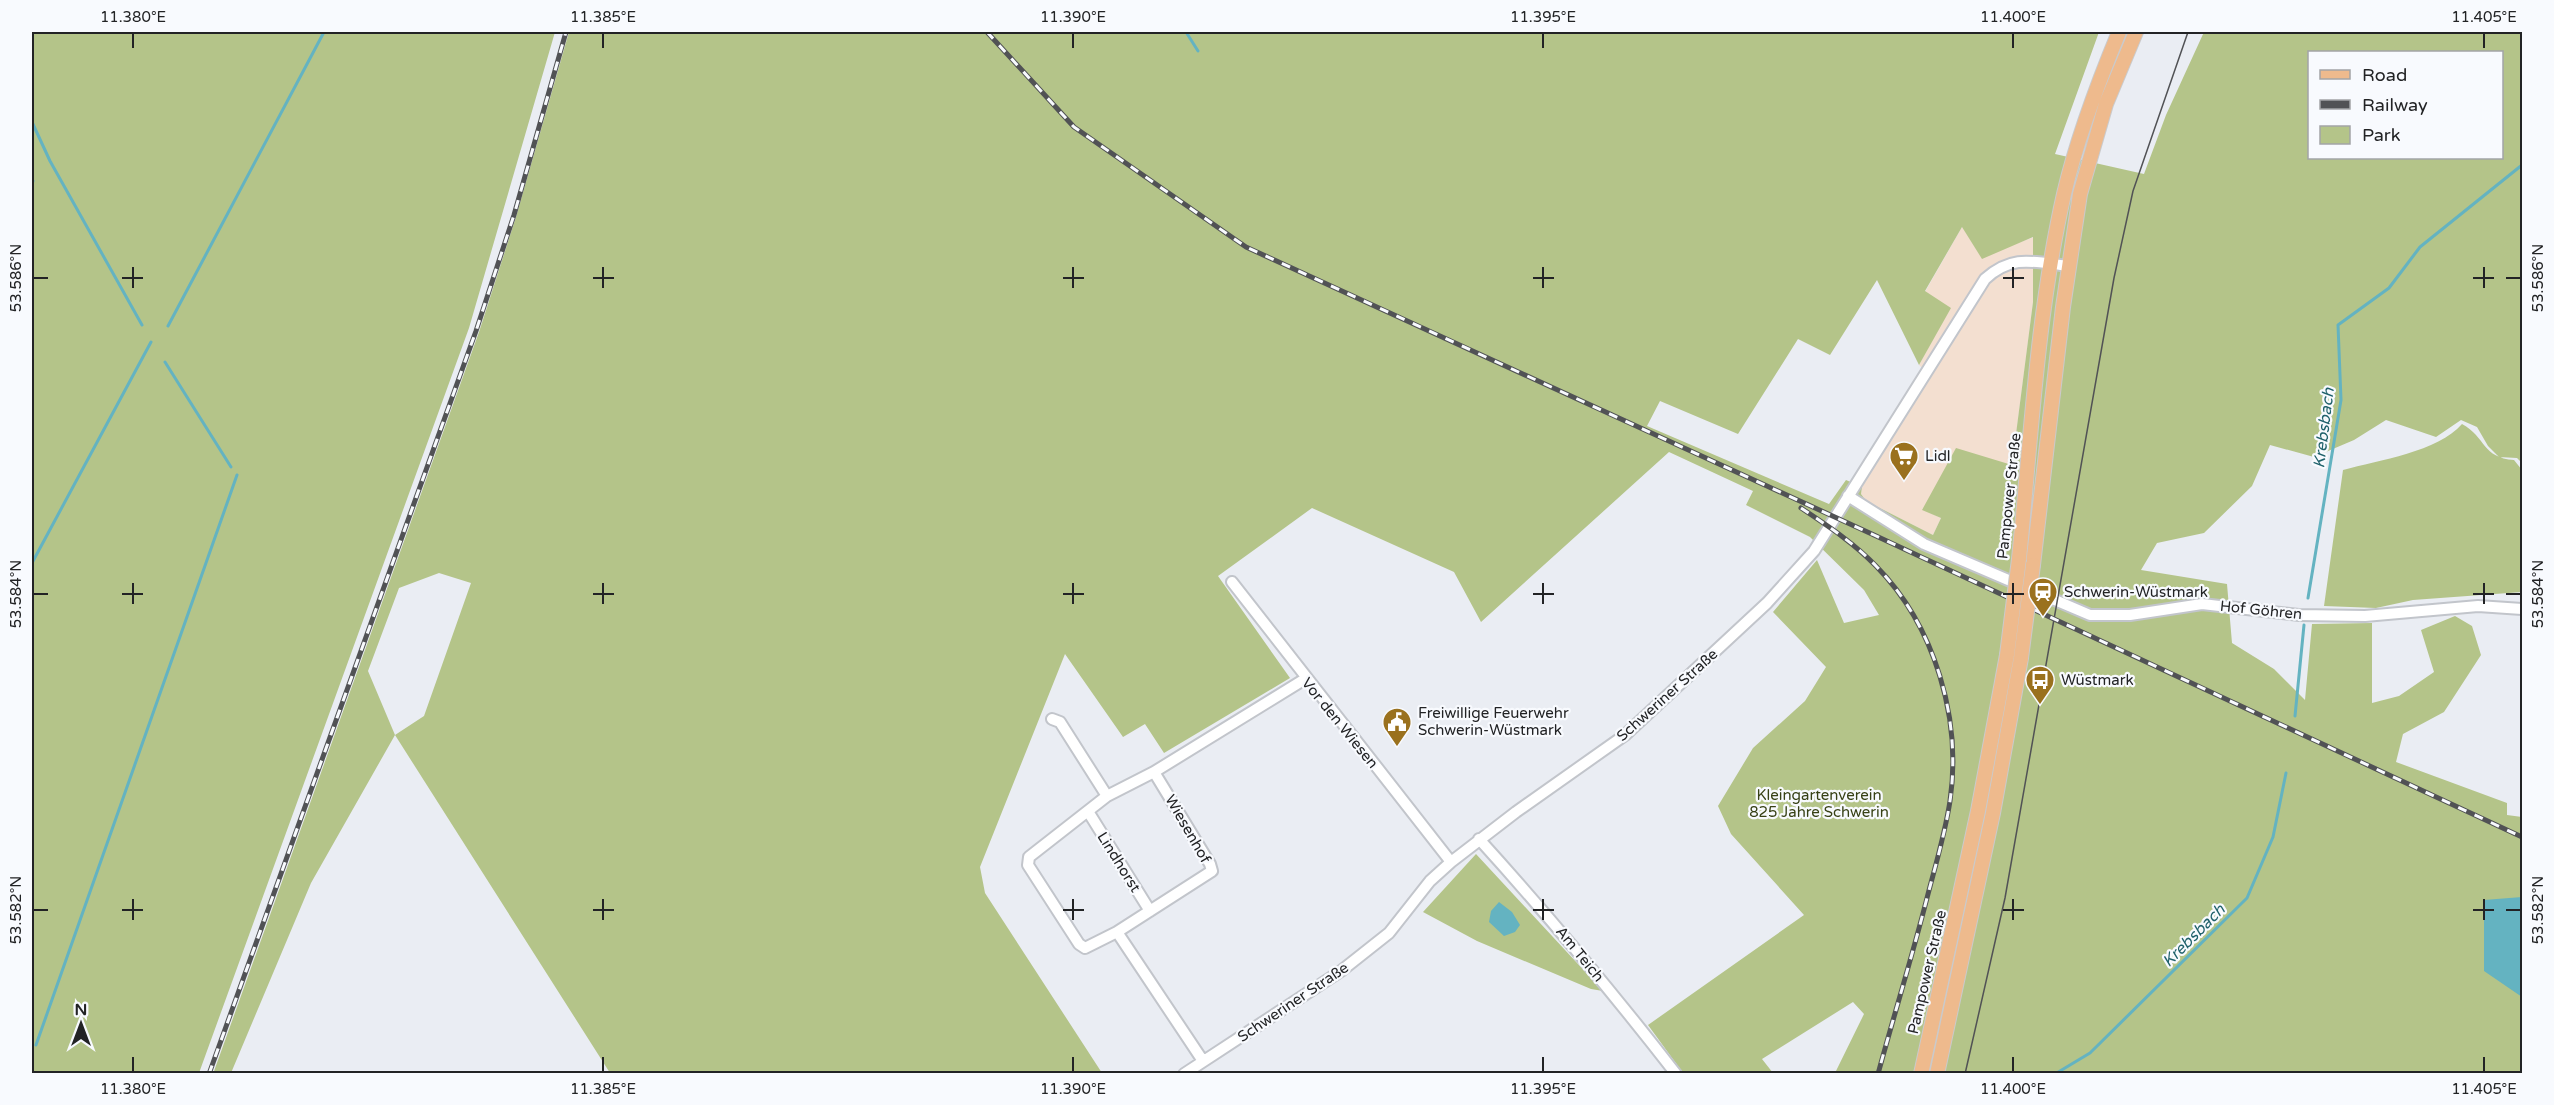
<svg xmlns="http://www.w3.org/2000/svg" width="2554" height="1105" font-family="'Varela Round',sans-serif">
<rect width="100%" height="100%" fill="#eaedf3"/>
<path fill="#f3dfd0" d="M 1962,227 L 2010,246 L 2034,237 L 2033,302 L 2012,466 L 1922,509 L 1941,518 L 1933,535 L 1866,501 L 1861,494 L 1862,487 L 1931,376 L 1919,365 L 1950,308 L 1925,292 Z"/>
<path fill="#b4c489" fill-rule="evenodd" d="M 32,32 L 555,32 L 469,328 L 199,1073 L 32,1073 Z
M 569,32 L 2099,32 L 2055,154 L 2144,174 L 2166,115 L 2204,32 L 2522,32 L 2522,463 L 2517,458 L 2499,457 L 2488,446 L 2477,427 L 2461,420 L 2436,437 L 2386,420 L 2354,440 L 2314,457 L 2270,445 L 2252,486 L 2204,533 L 2157,543 L 2141,570 L 2227,584 L 2232,643 L 2274,669 L 2305,700 L 2312,624 L 2372,623 L 2372,703 L 2399,696 L 2434,672 L 2421,630 L 2455,616 L 2472,626 L 2481,655 L 2444,712 L 2403,734 L 2396,762 L 2507,803 L 2507,815 L 2522,817 L 2522,1073 L 1835,1073 L 1864,1014 L 1853,1002 L 1762,1059 L 1773,1073 L 1683,1073 L 1648,1025 L 1804,915 L 1731,834 L 1718,806 L 1753,748 L 1805,701 L 1826,667 L 1773,612 L 1817,560 L 1844,623 L 1879,615 L 1864,590 L 1810,537 L 1746,505 L 1753,491 L 1669,452 L 1481,622 L 1454,572 L 1312,508 L 1218,576 L 1290,678 L 1164,753 L 1145,724 L 1123,737 L 1065,654 L 980,867 L 985,893 L 1102,1073 L 610,1073 L 395,735 L 311,883 L 231,1073 L 213,1074 L 479,332 L 516,217 ZM 2310,52 L 2502,52 L 2502,158 L 2310,158 ZM 1962,227 L 1982,259 L 2033,237 L 2033,302 L 2012,465 L 1956,448 L 1922,510 L 1941,518 L 1933,535 L 1866,501 L 1861,494 L 1862,487 L 1846,480 L 1829,504 L 1647,426 L 1660,401 L 1738,434 L 1798,339 L 1830,355 L 1877,280 L 1919,365 L 1951,308 L 1925,291 ZM 439,573 L 471,583 L 424,716 L 395,735 L 368,671 L 399,588 Z
M 2462,424 C 2486,437 2482,458 2514,460 L 2522,470 L 2522,592 L 2413,600 L 2376,608 L 2324,606 L 2343,470 C 2379,460 2438,452 2462,424 Z
M 1476,854 L 1603,991 L 1591,989 L 1477,941 L 1423,912 Z"/>
<path fill="#64b3c1" d="M 2522,897 L 2522,997 L 2484,971 L 2484,900 Z
M 1499,902 L 1512,912 L 1520,925 L 1515,932 L 1504,936 L 1489,922 L 1491,911 Z"/>
<g fill="none" stroke-linecap="round" stroke-linejoin="round">
<path stroke="#64b3c1" stroke-width="3" d="M 1186,32 L 1198,51
M 32,122 L 50,161 L 142,325
M 32,184 L 33,181
M 168,326 L 324,32
M 165,362 L 231,467
M 32,563 L 151,342
M 2308,598 L 2341,400 L 2338,325 L 2389,288 L 2420,247 L 2522,165
M 2295,716 L 2304,625
M 36,1045 L 237,475
M 2055,1074 L 2090,1053 L 2247,898 L 2273,837 L 2286,773"/>
<g stroke="#c2c5cb" stroke-width="14">
<path id="minor" d="M 1848,496 L 1924,544 L 2090,615 L 2130,615 L 2202,604 L 2299,615 L 2365,616 L 2478,606 L 2522,609
M 1232,582 L 1451,862
M 1052,719 L 1060,722 L 1107,796
M 1154,772 L 1107,796 L 1029,857 L 1028,865 L 1079,944 L 1085,948 L 1117,932 L 1212,871 L 1210,864 L 1154,772 L 1305,679
M 1089,813 L 1150,911
M 1479,839 C 1548,915 1613,993 1676,1074
M 1117,932 L 1203,1061
M 1184,1074 L 1341,971 L 1389,933 L 1430,881 L 1451,862 L 1516,812 L 1625,735 L 1767,603 L 1814,551 L 1985,279 C 2012,254 2034,262 2068,266"/>
</g>
<g stroke="#cacacb" stroke-width="16">
<path id="major" d="M 2019,559 C 2031,438 2037,313 2064,194 C 2077,138 2097,85 2119,32
M 2033,565 L 2063,307 L 2080,194 L 2106,104 L 2136,32
M 1921,1074 L 1978,811 L 2007,655
M 1937,1074 L 1993,813 L 2021,658"/>
</g>
<use href="#minor" stroke="#fff" stroke-width="10"/>
<use href="#major" stroke="#eeba8d" stroke-width="14"/>
<path stroke="#515255" stroke-width="1.5" d="M 1965,1074 L 2005,898 L 2114,278 L 2133,191 L 2188,32"/>
<g stroke="#515255" stroke-width="5">
<path id="rail" d="M 987,32 L 1074,127 L 1246,247 L 1874,535 L 2522,837
M 1801,508 C 1828,526 1854,543 1876,566 C 1935,626 1962,719 1950,801 C 1945,834 1935,867 1927,898 C 1912,957 1894,1015 1878,1074
M 209,1074 L 476,331 L 514,215 L 566,32"/>
</g>
<use href="#rail" stroke="#f8fafe" stroke-width="3" stroke-dasharray="9" stroke-linecap="butt"/>
<g stroke="#cacacb" stroke-width="16" stroke-linecap="butt">
<path id="major-bridge" d="M 2007,655 L 2019,559
M 2021,658 L 2033,565"/>
</g>
<use href="#major-bridge" stroke="#eeba8d" stroke-width="14"/>
</g>
<path fill="none" stroke="#222325" stroke-width="2" d="M 133,33 L 133,48M 603,33 L 603,48M 1073,33 L 1073,48M 1543,33 L 1543,48M 2013,33 L 2013,48M 2484,33 L 2484,48M 133,267 L 133,288M 603,267 L 603,288M 1073,267 L 1073,288M 1543,267 L 1543,288M 2013,267 L 2013,288M 2484,267 L 2484,288M 33,278 L 48,278M 122,278 L 143,278M 593,278 L 614,278M 1063,278 L 1084,278M 1533,278 L 1554,278M 2003,278 L 2024,278M 2473,278 L 2494,278M 2506,278 L 2521,278M 133,583 L 133,604M 603,583 L 603,604M 1073,583 L 1073,604M 1543,583 L 1543,604M 2013,583 L 2013,604M 2484,583 L 2484,604M 33,594 L 48,594M 122,594 L 143,594M 593,594 L 614,594M 1063,594 L 1084,594M 1533,594 L 1554,594M 2003,594 L 2024,594M 2473,594 L 2494,594M 2506,594 L 2521,594M 133,899 L 133,920M 603,899 L 603,920M 1073,899 L 1073,920M 1543,899 L 1543,920M 2013,899 L 2013,920M 2484,899 L 2484,920M 33,910 L 48,910M 122,910 L 143,910M 593,910 L 614,910M 1063,910 L 1084,910M 1533,910 L 1554,910M 2003,910 L 2024,910M 2473,910 L 2494,910M 2506,910 L 2521,910M 133,1057 L 133,1072M 603,1057 L 603,1072M 1073,1057 L 1073,1072M 1543,1057 L 1543,1072M 2013,1057 L 2013,1072M 2484,1057 L 2484,1072"/>
<defs>
<g id="supermarket-pin" transform="scale(1.5)"><path d="M0 17L-7.5 6A9.5 9.5 0 1 1 7.5 6Z" fill="#9a711e" stroke="#f8fafe"/><path d="M-6-5.5h2.5l.6 2H6L4.5 2H-2.5L-4.4-4H-6ZM-1.5 3.2a1.3 1.3 0 1 0 .1 0ZM3 3.2a1.3 1.3 0 1 0 .1 0Z" fill="#fff"/></g>
<g id="station-pin" transform="scale(1.5)"><path d="M0 17L-7.5 6A9.5 9.5 0 1 1 7.5 6Z" fill="#9a711e" stroke="#f8fafe"/><path d="M-3-6H3Q5-6 5-4V2Q5 4 3 4L4.5 6H3L1.5 4h-3L-3 6H-4.5L-3 4Q-5 4-5 2V-4Q-5-6-3-6ZM-3.5-4v3h7v-3ZM-3.5 1v1.5H-2V1ZM2 1v1.5H3.5V1Z" fill="#fff"/></g>
<g id="bus-pin" transform="scale(1.5)"><path d="M0 17L-7.5 6A9.5 9.5 0 1 1 7.5 6Z" fill="#9a711e" stroke="#f8fafe"/><path d="M-5-6H5V4H4V6H2V4H-2V6H-4V4H-5ZM-3.5-4V0h7V-4ZM-3.5 1.2v1.5H-2V1.2ZM2 1.2v1.5H3.5V1.2Z" fill="#fff"/></g>
<g id="civic-pin" transform="scale(1.5)"><path d="M0 17L-7.5 6A9.5 9.5 0 1 1 7.5 6Z" fill="#9a711e" stroke="#f8fafe"/><path d="M-.6-6.5H3V-4.5H.6V-3L4-1V1h2V6H-6V1h2V-1L-.6-3ZM-1.2 2.5V6h2.4V2.5Z" fill="#fff"/></g>
</defs>
<g fill-rule="evenodd">
<use href="#supermarket-pin" x="1904" y="456"/>
<use href="#station-pin" x="2043" y="592"/>
<use href="#bus-pin" x="2040" y="680"/>
<use href="#civic-pin" x="1397" y="722"/>
</g>
<g text-anchor="middle" stroke-width="4.5" stroke-linejoin="round" paint-order="stroke">
<g font-size="15" fill="#222325" stroke="#f8fafe" text-anchor="start">
<text x="1925" y="461">Lidl</text>
<text x="2064" y="597">Schwerin-Wüstmark</text>
<text x="2061" y="685">Wüstmark</text>
<text x="1418" y="718">Freiwillige Feuerwehr<tspan x="1418" dy="17">Schwerin-Wüstmark</tspan></text>
</g>
<g font-size="15" fill="#222325" stroke="#f8fafe">
<text transform="translate(2009 496) rotate(-84)" y="5">Pampower Straße</text>
<text transform="translate(2261 610) rotate(6)" y="5">Hof Göhren</text>
<text transform="translate(1667 695) rotate(-42)" y="5">Schweriner Straße</text>
<text transform="translate(1340 723) rotate(51)" y="5">Vor den Wiesen</text>
<text transform="translate(1188 829) rotate(60)" y="5">Wiesenhof</text>
<text transform="translate(1119 862) rotate(58)" y="5">Lindhorst</text>
<text transform="translate(1580 954) rotate(51)" y="5">Am Teich</text>
<text transform="translate(1927 972) rotate(-77)" y="5">Pampower Straße</text>
<text transform="translate(1293 1002) rotate(-34)" y="5">Schweriner Straße</text>
</g>
<g font-size="15" fill="#374115" stroke="#f8fafe">
<text x="1819" y="800">Kleingartenverein<tspan x="1819" dy="17">825 Jahre Schwerin</tspan></text>
</g>
<g font-size="16" font-style="italic" fill="#1f616b" stroke="#f8fafe">
<text transform="translate(2323 428) rotate(-83)" y="6">Krebsbach</text>
<text transform="translate(2193 935) rotate(-45)" y="6">Krebsbach</text>
</g>
</g>
<rect width="2554" height="1105" fill="none" stroke="#f8fafe" stroke-width="66"/>
<rect x="2308" y="51" width="195" height="108" fill="#f8fafe" stroke="#a2a4a7" stroke-width="1.5"/>
<rect x="2320" y="70" width="30" height="9" fill="#eeba8d" stroke="#a2a4a7" stroke-width="1.5"/>
<text x="2362" y="81" font-size="18" fill="#222325">Road</text>
<rect x="2320" y="100" width="30" height="9" fill="#515255" stroke="#a2a4a7" stroke-width="1.5"/>
<text x="2362" y="111" font-size="18" fill="#222325">Railway</text>
<rect x="2320" y="126" width="30" height="18" fill="#b4c489" stroke="#a2a4a7" stroke-width="1.5"/>
<text x="2362" y="141" font-size="18" fill="#222325">Park</text>
<g transform="translate(81 1024)" stroke="#f8fafe" stroke-width="4.5" paint-order="stroke">
<path d="M0-4.5L10 22L0 15L-10 22Z" fill="#222325"/>
<text y="-9" font-size="16" font-weight="bold" text-anchor="middle" fill="#222325">N</text>
</g>
<rect x="33" y="33" width="2488" height="1039" fill="none" stroke="#222325" stroke-width="2"/>
<g font-size="15" text-anchor="middle" fill="#222325">
<text x="133" y="22">11.380°E</text>
<text x="603" y="22">11.385°E</text>
<text x="1073" y="22">11.390°E</text>
<text x="1543" y="22">11.395°E</text>
<text x="2013" y="22">11.400°E</text>
<text x="2484" y="22">11.405°E</text>
<text transform="translate(16 278) rotate(-90)" y="5">53.586°N</text>
<text transform="translate(2538 278) rotate(-90)" y="5">53.586°N</text>
<text transform="translate(16 594) rotate(-90)" y="5">53.584°N</text>
<text transform="translate(2538 594) rotate(-90)" y="5">53.584°N</text>
<text transform="translate(16 910) rotate(-90)" y="5">53.582°N</text>
<text transform="translate(2538 910) rotate(-90)" y="5">53.582°N</text>
<text x="133" y="1094">11.380°E</text>
<text x="603" y="1094">11.385°E</text>
<text x="1073" y="1094">11.390°E</text>
<text x="1543" y="1094">11.395°E</text>
<text x="2013" y="1094">11.400°E</text>
<text x="2484" y="1094">11.405°E</text>
</g>
</svg>
